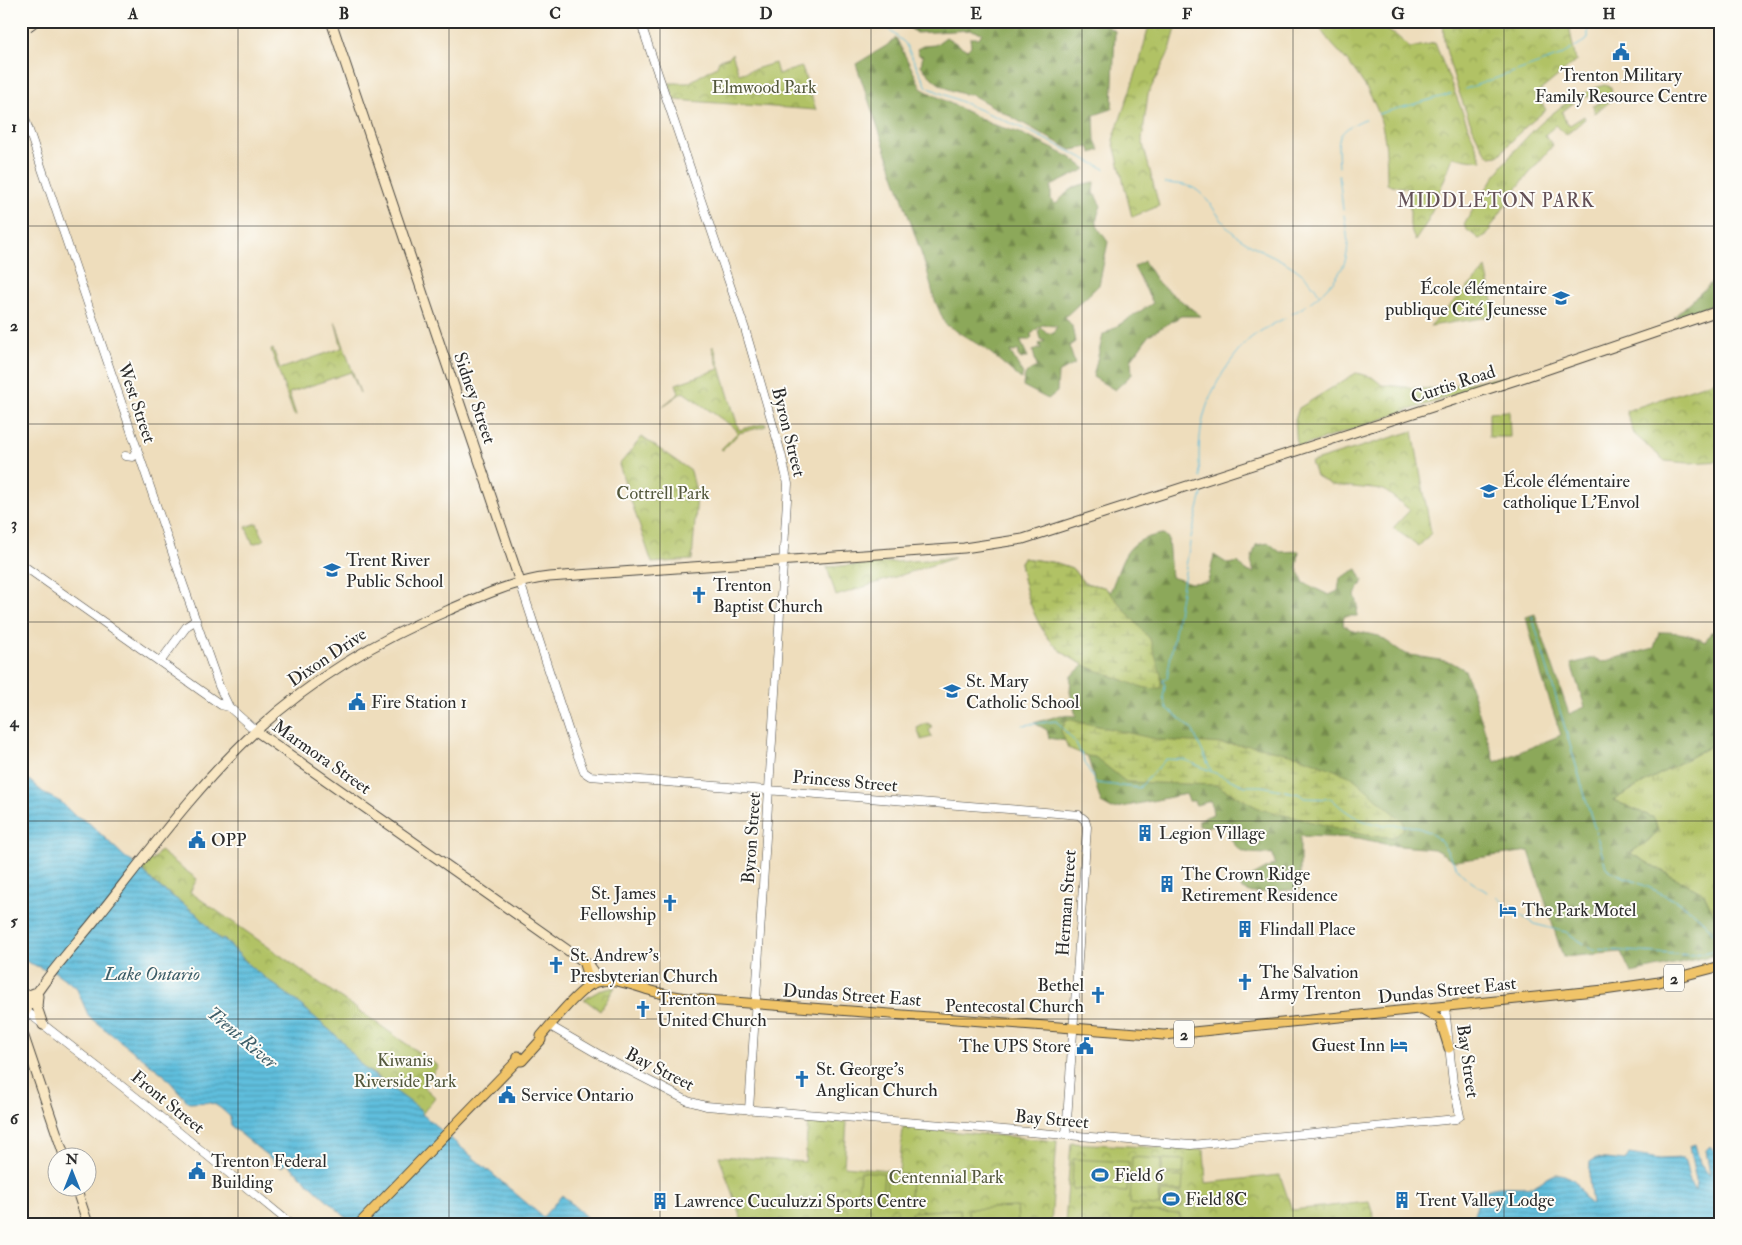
<svg xmlns="http://www.w3.org/2000/svg" width="1742" height="1245" font-family="'IM FELL Double Pica',serif">
<defs>
<pattern id="grass-tufts" width="24" height="20" patternUnits="userSpaceOnUse" patternTransform="scale(1.25)"><rect width="24" height="20" fill="#b1c265"/><path d="M3 7l-1-3M5 7V3M7 7l1-3M15 17l-1-3M17 17v-4M19 17l1-3" fill="none" stroke="#909e53"/></pattern>
<pattern id="forest-firs" width="22" height="20" patternUnits="userSpaceOnUse" patternTransform="scale(1.25)"><rect width="22" height="20" fill="#8ca85a"/><path d="M5 1l3.5 6h-7zM16 11l3.5 6h-7z" fill="#73894b"/></pattern>
<pattern id="wetland-marsh" width="20" height="14" patternUnits="userSpaceOnUse" patternTransform="scale(1.25)"><rect width="20" height="14" fill="#b1c265"/><path d="M1 5h8M5 5V1M11 12h8M15 12V8" fill="none" stroke="#909e53"/></pattern>
<pattern id="park-crowns" width="20" height="18" patternUnits="userSpaceOnUse" patternTransform="scale(1.25)"><rect width="20" height="18" fill="#b1c265"/><path d="M2 6a3 3 0 1 1 6 0M12 15a3 3 0 1 1 6 0" fill="none" stroke="#909e53"/></pattern>
<pattern id="water-rules" width="6" height="5" patternUnits="userSpaceOnUse" patternTransform="scale(1.25)"><rect width="6" height="5" fill="#5fbedd"/><path d="M0 2.5h6" fill="none" stroke="#4f9bb3"/></pattern>
</defs>
<rect width="100%" height="100%" fill="#fdfcf7"/>
<filter id="ink" filterUnits="userSpaceOnUse"><feTurbulence type="fractalNoise" baseFrequency=".02" numOctaves="2"/><feDisplacementMap in="SourceGraphic" scale="10" xChannelSelector="R" yChannelSelector="G"/><feConvolveMatrix kernelMatrix="1 2 1 2 8 2 1 2 1" color-interpolation-filters="sRGB"/></filter>
<filter id="wash" filterUnits="userSpaceOnUse"><feTurbulence type="fractalNoise" baseFrequency=".0096" numOctaves="4" result="noise"/><feDisplacementMap in="SourceGraphic" scale="20" xChannelSelector="R" yChannelSelector="G"/><feGaussianBlur stdDeviation="1.12" result="paint"/><feColorMatrix in="noise" values="0 0 0 0 0 0 0 0 0 0 0 0 0 0 0 0 0 1.4 0 .05"/><feComposite in="paint" operator="in"/></filter>
<g filter="url(#wash)">
<rect width="100%" height="100%" fill="#eeddbc"/>
<path fill="url(#grass-tufts)" stroke="#6e7648" d="M 1604,85 L 1611,87 L 1612,100 L 1595,113 L 1593,106 L 1605,101 L 1601,92 L 1584,98 L 1581,97 L 1562,112 L 1566,123 L 1570,125 L 1584,116 L 1585,119 L 1566,135 L 1556,125 L 1545,135 L 1553,145 L 1513,193 L 1485,237 L 1479,239 L 1466,229 L 1464,225 C 1494,172 1542,104 1604,85 Z
M 1721,740 L 1721,929 L 1704,894 L 1630,853 L 1652,838 L 1658,830 L 1654,818 L 1613,800 Z"/>
<path fill="url(#forest-firs)" stroke="#5c6a42" d="M 901,21 L 1098,21 L 1115,31 L 1112,109 L 1094,115 L 1095,141 L 1100,150 L 1092,153 L 1089,147 L 1071,150 L 972,95 C 950,93 933,83 921,65 L 923,56 L 919,55 L 917,49 L 923,46 L 935,45 L 946,37 L 967,50 L 971,46 L 970,38 L 979,38 L 982,33 L 971,30 L 916,33 Z
M 896,38 L 922,89 L 991,124 L 1020,133 L 1070,157 L 1086,169 L 1051,186 L 1051,200 L 1056,204 C 1070,189 1074,185 1095,182 L 1094,193 L 1101,206 C 1093,225 1097,226 1108,242 L 1099,285 L 1065,317 L 1072,326 L 1075,342 L 1069,346 L 1075,364 L 1058,373 L 1057,392 L 1048,399 L 1023,386 C 1024,375 1026,371 1037,367 L 1033,351 L 1038,348 L 1041,349 L 1039,344 L 1045,341 L 1040,339 L 1038,331 L 1041,328 L 1045,332 L 1053,334 L 1057,326 L 1042,325 L 1030,335 L 1032,336 L 1030,340 L 1020,340 L 1028,357 L 1021,359 L 1018,356 L 1019,350 L 1014,352 L 1010,351 L 1023,374 L 1021,379 L 987,350 L 945,324 L 934,298 L 927,270 L 856,64 L 886,46 Z
M 1144,261 L 1158,283 L 1201,316 L 1181,316 L 1149,335 L 1131,360 L 1132,374 L 1115,390 L 1093,377 L 1103,335 L 1153,303 L 1134,267 Z
M 1721,274 L 1721,302 L 1674,317 Z
M 1163,534 L 1168,538 L 1171,577 L 1191,583 L 1208,582 L 1214,555 L 1228,564 L 1238,562 L 1246,571 L 1254,573 L 1251,561 L 1256,545 L 1269,543 L 1280,552 L 1299,551 L 1297,568 L 1304,583 L 1329,595 L 1338,591 L 1340,578 L 1357,569 L 1363,581 L 1355,595 L 1358,605 L 1357,616 L 1344,616 L 1343,625 L 1354,631 L 1379,636 L 1405,654 L 1451,662 L 1465,670 L 1495,762 L 1561,735 L 1542,678 L 1526,617 L 1535,614 L 1569,714 L 1585,707 L 1571,664 L 1594,658 L 1602,662 L 1654,648 L 1659,632 C 1677,632 1689,633 1705,642 L 1711,632 L 1721,631 L 1721,740 L 1613,800 L 1654,818 L 1658,831 L 1652,838 L 1630,853 L 1704,894 L 1721,929 L 1721,954 L 1631,973 L 1621,952 L 1563,957 L 1529,851 L 1455,861 L 1434,849 L 1389,845 L 1359,838 L 1300,836 L 1300,889 L 1252,893 L 1242,889 L 1240,882 L 1243,877 L 1251,877 L 1275,864 L 1273,854 C 1240,853 1236,855 1224,822 L 1206,827 L 1199,826 L 1199,820 L 1213,814 L 1211,801 L 1196,805 L 1194,801 L 1189,801 L 1186,794 L 1112,809 L 1101,803 L 1084,744 L 1049,738 L 1047,730 L 1034,723 L 1061,715 L 1076,716 L 1070,692 L 1071,676 L 1084,665 C 1077,661 1067,656 1061,651 C 1036,629 1025,593 1020,562 L 1023,558 L 1057,563 L 1072,568 L 1084,583 L 1104,587 L 1110,592 C 1124,559 1123,540 1163,534 Z"/>
<path fill="url(#wetland-marsh)" stroke="#6e7648" d="M 1023,558 L 1057,563 L 1072,568 L 1084,583 L 1104,587 L 1112,595 L 1150,639 L 1161,675 L 1161,688 C 1146,691 1131,683 1117,678 C 1098,671 1078,664 1061,651 C 1036,631 1025,593 1020,562 Z
M 1067,719 L 1160,740 L 1254,746 L 1299,756 L 1352,777 L 1403,821 L 1404,829 L 1394,837 L 1369,836 L 1260,809 L 1216,785 L 1126,782 L 1095,757 L 1087,756 L 1068,748 L 1061,731 Z"/>
<path fill="url(#park-crowns)" stroke="#6e7648" d="M 1150,21 L 1178,21 L 1170,50 L 1148,94 L 1142,140 L 1159,206 L 1132,217 L 1113,140 L 1140,61 Z
M 1317,21 L 1369,21 L 1397,36 L 1410,48 L 1435,43 L 1482,161 L 1453,157 L 1428,221 L 1415,241 L 1410,226 L 1410,189 L 1387,184 C 1387,129 1382,106 1348,62 C 1338,50 1322,36 1317,21 Z
M 1443,21 L 1513,21 L 1537,24 L 1549,21 L 1568,21 L 1576,61 L 1536,94 L 1546,110 L 1523,129 L 1498,156 L 1490,157 C 1474,143 1450,68 1445,45 C 1443,37 1444,29 1443,21 Z
M 732,53 L 739,74 L 775,63 L 778,74 L 802,67 L 816,110 L 675,100 L 669,83 L 688,83 L 717,66 L 719,60 L 729,57 Z
M 1486,268 L 1496,316 L 1430,326 L 1480,275 Z
M 335,321 L 360,393 L 351,372 L 289,393 L 296,415 L 294,415 L 271,350 L 273,349 L 280,369 L 342,348 Z
M 712,347 L 714,347 L 739,430 L 765,423 L 766,426 L 739,433 L 723,450 L 721,449 L 737,433 L 736,429 L 683,392 L 663,406 L 679,393 L 676,384 L 719,369 Z
M 1356,373 L 1372,377 L 1382,385 L 1429,389 L 1510,376 L 1297,448 L 1295,420 L 1299,408 Z
M 1721,379 L 1721,461 L 1689,463 L 1665,461 L 1634,434 L 1626,411 Z
M 1413,431 L 1431,533 L 1419,546 L 1393,528 L 1410,510 L 1384,490 L 1331,485 L 1316,476 L 1311,462 Z
M 642,437 L 691,471 L 697,496 L 692,560 L 652,563 L 619,465 Z
M 954,558 L 836,596 L 827,567 Z
M 927,723 L 931,725 L 932,728 L 929,730 L 932,737 L 921,740 L 917,728 Z
M 160,851 L 197,879 L 190,892 L 438,1066 L 423,1086 L 435,1097 L 422,1114 L 377,1076 L 364,1068 L 341,1040 L 296,1001 L 251,967 L 224,938 L 221,941 L 197,914 L 154,883 L 141,868 L 149,858 L 152,861 Z
M 615,987 L 600,1011 L 584,999 L 599,991 Z
M 808,1119 L 847,1122 L 844,1166 L 899,1171 L 903,1127 L 1057,1141 L 1051,1224 L 743,1224 L 719,1156 L 805,1162 Z
M 1071,1143 L 1204,1150 L 1206,1183 L 1280,1175 L 1292,1210 L 1369,1202 L 1376,1224 L 1065,1224 Z"/>
<path fill="#b1c265" stroke="#6e7648" d="M 1509,411 L 1510,437 L 1489,437 L 1489,412 Z
M 257,523 L 264,540 L 253,544 L 246,527 Z
M 1132,1157 L 1161,1159 L 1159,1206 L 1130,1204 Z
M 1073,1159 L 1129,1162 L 1127,1192 L 1072,1189 Z
M 1163,1159 L 1184,1160 L 1183,1174 L 1162,1173 Z
M 860,1171 L 884,1173 L 882,1198 L 858,1196 Z
M 887,1173 L 911,1175 L 910,1200 L 886,1198 Z
M 1162,1176 L 1183,1177 L 1182,1191 L 1161,1190 Z
M 1161,1192 L 1182,1193 L 1182,1207 L 1160,1206 Z
M 1017,1207 L 1018,1224 L 969,1224 L 968,1209 Z
M 960,1209 L 961,1224 L 912,1224 L 911,1212 Z
M 1132,1211 L 1180,1214 L 1180,1224 L 1131,1224 Z
M 898,1213 L 899,1224 L 851,1224 L 851,1215 Z"/>
<path fill="url(#water-rules)" stroke="#457484" d="M 21,773 L 45,794 L 61,802 L 74,815 L 88,822 L 125,857 L 141,868 L 154,883 L 197,914 L 220,940 L 223,938 L 251,967 L 296,1001 L 341,1040 L 364,1068 L 421,1110 L 422,1114 L 543,1217 L 562,1195 L 594,1224 L 353,1224 L 287,1163 L 281,1167 L 231,1126 L 230,1117 C 214,1101 212,1102 189,1103 L 163,1074 L 89,1017 L 76,987 L 52,970 L 43,969 L 21,959 Z
M 1695,1144 L 1700,1163 L 1710,1176 L 1706,1150 L 1710,1146 L 1721,1159 L 1721,1224 L 1460,1224 C 1475,1219 1477,1210 1478,1195 C 1493,1182 1515,1189 1532,1186 C 1542,1184 1548,1173 1560,1174 C 1563,1174 1569,1177 1571,1178 C 1581,1184 1582,1199 1592,1205 L 1589,1179 L 1590,1162 L 1596,1158 L 1625,1161 L 1629,1154 L 1660,1159 L 1683,1158 C 1689,1167 1686,1179 1695,1191 L 1696,1181 L 1689,1146 Z"/>
<g fill="none" stroke-linecap="round" stroke-linejoin="round">
<path stroke="#5fbedd" stroke-width="1" d="M 878,21 L 905,43 L 927,87 L 1031,132 L 1105,169
M 1465,89 L 1560,56 L 1588,39 L 1588,21
M 1378,114 L 1451,94
M 1339,167 C 1337,135 1336,132 1365,119
M 1339,175 L 1343,210
M 1165,183 C 1175,184 1190,184 1198,191 C 1213,203 1220,223 1236,235 C 1265,257 1299,260 1319,294
M 1292,314 C 1312,303 1340,281 1346,258 C 1350,244 1346,229 1344,215
M 1200,477 C 1196,431 1204,398 1231,361 C 1238,352 1243,344 1252,337 C 1261,330 1274,324 1285,318
M 1201,486 L 1202,494 L 1191,537 L 1167,678 L 1163,680 L 1165,686 L 1163,697 L 1167,708 L 1192,729 L 1211,770
M 1532,616 L 1606,867 L 1610,871 C 1642,885 1696,903 1714,935 C 1717,941 1717,948 1720,953
M 1023,725 L 1056,721 L 1076,743 L 1092,777 L 1096,783 L 1139,788 L 1166,759 L 1185,760 L 1245,786 L 1262,786 L 1299,794 L 1304,798 L 1332,799 C 1348,815 1365,825 1389,825 C 1401,825 1414,825 1426,831 C 1443,839 1446,850 1455,865 C 1462,877 1475,884 1487,892
M 1497,897 L 1515,912 L 1534,924 L 1566,932 L 1592,949 L 1690,955 L 1718,950"/>
</g>
</g>
<g filter="url(#ink)">
<g fill="none" stroke-linecap="round" stroke-linejoin="round">
<g stroke="#484641" stroke-width="9">
<path id="tertiary" d="M 640,21 L 745,329 L 781,453 L 788,484 L 749,1110
M 21,107 L 183,584 L 219,686 L 229,707
M 125,456 L 133,457 L 137,448
M 21,564 L 221,705 L 229,707 L 256,731
M 520,582 L 570,735 L 584,772 L 590,776 L 1045,812 L 1079,815 L 1085,820 L 1087,827 L 1066,1135
M 160,662 L 187,626 L 196,620
M 26,1011 L 142,1102 L 291,1224
M 550,1026 L 605,1058 L 688,1101 L 706,1106 L 1191,1145 L 1456,1119 L 1460,1116 L 1453,1083 L 1445,1007"/>
</g>
<g stroke="#484641" stroke-width="11">
<path id="secondary" d="M 331,21 L 520,582
M 256,731 L 590,966 L 601,981
M 38,996 L 37,1007 L 43,1025
M 21,998 L 37,992
M 21,1026 C 24,1000 76,944 94,921 C 146,856 196,786 258,729 C 314,678 379,639 449,610 C 481,596 514,581 549,577 L 964,548 L 1023,539 L 1519,379 L 1721,310
M 21,1028 L 65,1158
M 76,1188 L 88,1224"/>
</g>
<g stroke="#484641" stroke-width="11">
<path id="primary" d="M 583,961 L 587,974 L 586,988
M 1424,1010 L 1440,1019 L 1449,1048
M 517,1061 L 522,1061 L 541,1040 L 541,1036 C 555,1020 569,1001 586,988 C 607,972 630,985 652,991 C 665,995 680,997 694,999 L 1164,1035 L 1604,990 L 1659,982 L 1721,966
M 359,1224 L 517,1061 L 518,1056"/>
</g>
<use href="#tertiary" stroke="#fff" stroke-width="8"/>
<use href="#secondary" stroke="#f9e7c3" stroke-width="9"/>
<use href="#primary" stroke="#f0c469" stroke-width="9"/>
<path stroke="#2b2b2b" stroke-width="1" stroke-dasharray="8 4" stroke-linecap="butt" d="M 21,38 L 44,21"/>
</g>
</g>
<path fill="none" stroke="#2b2b2b" stroke-width="1" stroke-opacity="0.55" d="M 238,21 L 238,1224M 449,21 L 449,1224M 660,21 L 660,1224M 871,21 L 871,1224M 1082,21 L 1082,1224M 1293,21 L 1293,1224M 1504,21 L 1504,1224M 21,226 L 1721,226M 21,424 L 1721,424M 21,622 L 1721,622M 21,821 L 1721,821M 21,1019 L 1721,1019"/>
<defs>
<g id="civic-bare" transform="scale(1.35)"><path d="M-.6-6.5H3V-4.5H.6V-3L4-1V1h2V6H-6V1h2V-1L-.6-3ZM-1.2 2.5V6h2.4V2.5Z" fill="#1f6fb2" stroke="#fdfcf7" stroke-width="2.5" paint-order="stroke"/></g>
<g id="school-bare" transform="scale(1.35)"><path d="M0-5L7-2L0 1L-7-2ZM-4 1L0 2.5L4 1V4Q0 6-4 4Z" fill="#1f6fb2" stroke="#fdfcf7" stroke-width="2.5" paint-order="stroke"/></g>
<g id="church-bare" transform="scale(1.35)"><path d="M-1.2-6h2.4v3.5h3.3v2.4h-3.3V6h-2.4V-.1h-3.3v-2.4h3.3Z" fill="#1f6fb2" stroke="#fdfcf7" stroke-width="2.5" paint-order="stroke"/></g>
<g id="building-bare" transform="scale(1.35)"><path d="M-4-6H4V6H1V3H-1V6H-4ZM-2.5-4.3h1.7v1.8h-1.7ZM.8-4.3h1.7v1.8H.8ZM-2.5-1h1.7V.8h-1.7ZM.8-1h1.7V.8H.8Z" fill="#1f6fb2" stroke="#fdfcf7" stroke-width="2.5" paint-order="stroke"/></g>
<g id="hotel-bare" transform="scale(1.35)"><path d="M-6-4.5h1.5V1H6V5H4.5V3h-9V5H-6ZM-4 0a1.8 1.8 0 1 1 3.6 0ZM.5 0V-2.5h3Q6-2.5 6 0Z" fill="#1f6fb2" stroke="#fdfcf7" stroke-width="2.5" paint-order="stroke"/></g>
<g id="stadium-bare" transform="scale(1.35)"><path d="M0-5a6.5 5 0 1 0 0 10a6.5 5 0 1 0 0-10ZM-3.5-1.8h7v3.6h-7Z" fill="#1f6fb2" stroke="#fdfcf7" stroke-width="2.5" paint-order="stroke"/></g>
</defs>
<g fill-rule="evenodd">
<use href="#civic-bare" x="1621" y="52"/>
<use href="#school-bare" x="1561" y="298"/>
<use href="#school-bare" x="1489" y="491"/>
<use href="#school-bare" x="332" y="570"/>
<use href="#church-bare" x="699" y="595"/>
<use href="#school-bare" x="952" y="691"/>
<use href="#civic-bare" x="357" y="702"/>
<use href="#building-bare" x="1145" y="833"/>
<use href="#civic-bare" x="197" y="840"/>
<use href="#building-bare" x="1167" y="884"/>
<use href="#church-bare" x="670" y="903"/>
<use href="#hotel-bare" x="1508" y="910"/>
<use href="#building-bare" x="1245" y="929"/>
<use href="#church-bare" x="556" y="965"/>
<use href="#church-bare" x="1245" y="982"/>
<use href="#church-bare" x="1098" y="995"/>
<use href="#church-bare" x="643" y="1009"/>
<use href="#hotel-bare" x="1399" y="1045"/>
<use href="#civic-bare" x="1085" y="1046"/>
<use href="#church-bare" x="802" y="1079"/>
<use href="#civic-bare" x="507" y="1095"/>
<use href="#civic-bare" x="197" y="1171"/>
<use href="#stadium-bare" x="1100" y="1175"/>
<use href="#stadium-bare" x="1171" y="1199"/>
<use href="#building-bare" x="1402" y="1200"/>
<use href="#building-bare" x="660" y="1201"/>
</g>
<g text-anchor="middle" stroke-width="4" stroke-linejoin="round" paint-order="stroke">
<g fill="#fdfcf7" stroke="#6a6a68" stroke-width="1">
<rect x="1664" y="964.5" width="20" height="27" rx="4"/>
<rect x="1174" y="1020.5" width="20" height="27" rx="4"/>
</g>
<g font-size="16" font-weight="bold" fill="#2b2b2b">
<text x="1674" y="984">2</text>
<text x="1184" y="1040">2</text>
</g>
<g font-size="18" fill="#2b2b2b" stroke="#fdfcf7" text-anchor="start">
<text x="1621" y="81" text-anchor="middle">Trenton Military<tspan x="1621" dy="21">Family Resource Centre</tspan></text>
<text x="1547" y="294" text-anchor="end">École élémentaire<tspan x="1547" dy="21">publique Cité Jeunesse</tspan></text>
<text x="1503" y="487">École élémentaire<tspan x="1503" dy="21">catholique L'Envol</tspan></text>
<text x="346" y="566">Trent River<tspan x="346" dy="21">Public School</tspan></text>
<text x="713" y="591">Trenton<tspan x="713" dy="21">Baptist Church</tspan></text>
<text x="966" y="687">St. Mary<tspan x="966" dy="21">Catholic School</tspan></text>
<text x="371" y="708">Fire Station 1</text>
<text x="1159" y="839">Legion Village</text>
<text x="211" y="846">OPP</text>
<text x="1181" y="880">The Crown Ridge<tspan x="1181" dy="21">Retirement Residence</tspan></text>
<text x="656" y="899" text-anchor="end">St. James<tspan x="656" dy="21">Fellowship</tspan></text>
<text x="1522" y="916">The Park Motel</text>
<text x="1259" y="935">Flindall Place</text>
<text x="570" y="961">St. Andrew's<tspan x="570" dy="21">Presbyterian Church</tspan></text>
<text x="1259" y="978">The Salvation<tspan x="1259" dy="21">Army Trenton</tspan></text>
<text x="1084" y="991" text-anchor="end">Bethel<tspan x="1084" dy="21">Pentecostal Church</tspan></text>
<text x="657" y="1005">Trenton<tspan x="657" dy="21">United Church</tspan></text>
<text x="1385" y="1051" text-anchor="end">Guest Inn</text>
<text x="1071" y="1052" text-anchor="end">The UPS Store</text>
<text x="816" y="1075">St. George's<tspan x="816" dy="21">Anglican Church</tspan></text>
<text x="521" y="1101">Service Ontario</text>
<text x="211" y="1167">Trenton Federal<tspan x="211" dy="21">Building</tspan></text>
<text x="1114" y="1181">Field 6</text>
<text x="1185" y="1205">Field 8C</text>
<text x="1416" y="1206">Trent Valley Lodge</text>
<text x="674" y="1207">Lawrence Cuculuzzi Sports Centre</text>
</g>
<g font-size="18" fill="#53583c" stroke="#fdfcf7">
<text x="764" y="93">Elmwood Park</text>
<text x="663" y="499">Cottrell Park</text>
<text x="405" y="1066">Kiwanis<tspan x="405" dy="21">Riverside Park</tspan></text>
<text x="946" y="1183">Centennial Park</text>
</g>
<g font-size="18" fill="#2b2b2b" stroke="#fdfcf7">
<text transform="translate(1453 384) rotate(-18)" y="6">Curtis Road</text>
<text transform="translate(475 398) rotate(71)" y="6">Sidney Street</text>
<text transform="translate(137 403) rotate(71)" y="6">West Street</text>
<text transform="translate(789 432) rotate(76)" y="6">Byron Street</text>
<text transform="translate(327 657) rotate(-34)" y="6">Dixon Drive</text>
<text transform="translate(322 757) rotate(35)" y="6">Marmora Street</text>
<text transform="translate(845 781) rotate(5)" y="6">Princess Street</text>
<text transform="translate(751 838) rotate(-86)" y="6">Byron Street</text>
<text transform="translate(1066 903) rotate(-86)" y="6">Herman Street</text>
<text transform="translate(1447 990) rotate(-6)" y="6">Dundas Street East</text>
<text transform="translate(852 995) rotate(4)" y="6">Dundas Street East</text>
<text transform="translate(1468 1061) rotate(82)" y="6">Bay Street</text>
<text transform="translate(660 1069) rotate(27)" y="6">Bay Street</text>
<text transform="translate(168 1102) rotate(39)" y="6">Front Street</text>
<text transform="translate(1052 1119) rotate(5)" y="6">Bay Street</text>
</g>
<g font-size="19" letter-spacing="1" fill="#635056" stroke="#fdfcf7">
<text x="1496" y="207">MIDDLETON PARK</text>
</g>
<g font-size="19" font-style="italic" fill="#3d5e69" stroke="#fdfcf7">
<text x="152" y="980">Lake Ontario</text>
<text transform="translate(243 1037) rotate(40)" y="7">Trent River</text>
</g>
</g>
<rect width="1742" height="1245" fill="none" stroke="#fdfcf7" stroke-width="55"/>
<g transform="translate(72 1172)"><circle r="24" fill="#fdfcf7" stroke="#a9a8a5"/>
<path d="M0-4L9 19L0 12L-9 19Z" fill="#1f6fb2"/>
<text y="-8" font-size="14" font-weight="bold" text-anchor="middle" fill="#2b2b2b">N</text>
</g>
<rect x="28" y="28" width="1686" height="1190" fill="none" stroke="#2b2b2b" stroke-width="2"/>
<g font-size="16" text-anchor="middle" font-weight="bold" fill="#2b2b2b">
<text x="133" y="19">A</text>
<text x="344" y="19">B</text>
<text x="555" y="19">C</text>
<text x="766" y="19">D</text>
<text x="976" y="19">E</text>
<text x="1187" y="19">F</text>
<text x="1398" y="19">G</text>
<text x="1609" y="19">H</text>
<text x="14" y="132">1</text>
<text x="14" y="331">2</text>
<text x="14" y="529">3</text>
<text x="14" y="727">4</text>
<text x="14" y="926">5</text>
<text x="14" y="1124">6</text>
</g>
</svg>
